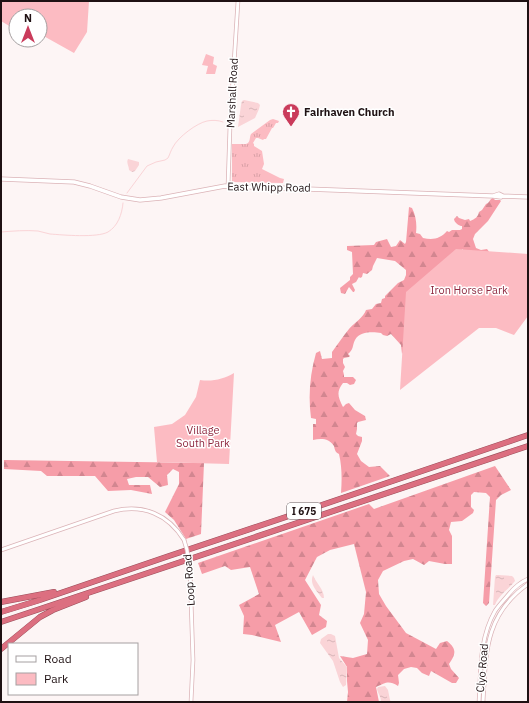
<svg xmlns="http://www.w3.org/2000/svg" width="529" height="703" font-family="'IBM Plex Sans',sans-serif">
<defs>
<pattern id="grass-tufts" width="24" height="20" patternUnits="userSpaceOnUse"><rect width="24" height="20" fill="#fcbbc2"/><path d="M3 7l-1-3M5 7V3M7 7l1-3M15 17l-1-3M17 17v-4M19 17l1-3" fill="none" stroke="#d8a0a6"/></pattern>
<pattern id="forest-firs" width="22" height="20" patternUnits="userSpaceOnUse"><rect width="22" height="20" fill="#f69da8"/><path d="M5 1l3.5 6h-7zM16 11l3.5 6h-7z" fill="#d28690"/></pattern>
<pattern id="water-ripples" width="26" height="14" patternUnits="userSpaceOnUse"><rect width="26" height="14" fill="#fad4d7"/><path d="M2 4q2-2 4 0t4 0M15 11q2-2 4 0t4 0" fill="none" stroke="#d6b5b8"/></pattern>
</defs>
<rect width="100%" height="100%" fill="#fdf5f5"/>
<path fill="url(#grass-tufts)" d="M 273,119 L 279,121 L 278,123 L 276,123 L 273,128 L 272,128 L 266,139 L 264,139 L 263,140 L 258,138 L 256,138 L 253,143 L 254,144 L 254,146 L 262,151 L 264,164 L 262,169 L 280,178 L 284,179 L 283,183 L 232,182 L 232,144 L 246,144 C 251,142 249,138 251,134 L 270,120 Z"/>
<path fill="url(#forest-firs)" d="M 493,198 L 495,200 L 500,200 L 501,201 L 488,221 L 475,234 L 473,239 L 476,248 L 481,250 L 487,249 L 490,253 L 464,251 L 462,249 L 462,252 L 402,354 L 401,345 L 391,334 L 387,336 L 383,335 L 381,333 C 373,332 360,331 355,340 C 352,346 354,349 348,354 L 350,356 L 349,357 L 344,358 L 343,359 L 343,363 L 345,367 L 343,371 L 344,375 L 344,377 L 353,377 L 356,380 L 354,384 L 350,385 L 347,383 L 343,383 C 336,392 338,397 343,407 L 346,404 L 349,403 L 355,410 L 365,416 L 366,420 L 358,422 L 357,423 L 357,429 L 356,434 L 358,436 L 362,437 L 362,441 L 357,454 L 361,461 L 369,467 L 380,466 L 390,476 L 341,493 C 342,479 342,467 339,454 C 335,452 335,450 334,446 C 329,438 321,438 313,440 L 313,424 L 316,424 L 316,419 L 311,418 C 308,396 310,374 316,353 L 320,351 L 322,359 L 332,358 L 332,352 C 338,344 343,336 349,329 C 354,323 364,317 366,310 L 372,309 L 376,304 L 381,303 L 382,299 L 385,298 L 385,296 L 398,283 L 404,280 L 406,275 L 406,270 L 395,261 L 377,258 L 373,266 L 372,270 L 367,274 L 363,273 L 362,277 L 360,278 L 359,277 L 356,282 L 352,284 L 355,290 L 354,292 L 353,292 L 349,287 L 345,294 L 341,293 L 340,288 L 350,280 L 350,277 L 353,274 L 352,252 L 347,250 L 347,246 L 374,245 L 376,242 L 387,239 L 391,247 L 396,246 L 400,240 L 405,244 L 406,242 L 409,207 L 412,208 C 416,216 417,224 416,233 L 420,234 L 423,238 C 433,240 440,239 447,231 L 449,232 L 452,230 L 460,230 L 462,229 L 462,226 L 461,226 C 458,225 454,222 454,219 L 457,216 L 459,218 L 465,220 L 469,219 L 470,221 C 475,219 478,217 479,212 L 482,210 L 486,204 L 488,203 L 491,199 Z
M 4,460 L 204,463 L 201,534 L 186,539 L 174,520 L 165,512 L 179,484 L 179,472 L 173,469 L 167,475 L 168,485 L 160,487 L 148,477 L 136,477 L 127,479 L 129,485 L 150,485 L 152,494 L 131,490 L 108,491 L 95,476 L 47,476 L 41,471 L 4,469 Z
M 495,466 L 511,490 L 501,495 L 496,500 L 489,603 L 486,606 L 483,603 L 490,497 L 486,493 L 474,492 L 471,495 L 471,507 L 474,510 L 473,513 L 462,521 L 451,522 L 449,530 L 452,536 L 452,564 L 445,564 L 429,561 L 424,565 L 413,559 L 404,561 L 383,571 L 378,580 L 379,594 L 386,606 L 406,633 L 436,649 L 440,643 L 447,641 C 457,649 456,654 449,664 L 451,669 L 459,678 L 456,683 L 452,683 L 431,671 L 429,676 L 422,673 L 417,668 L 411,667 L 404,669 L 398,675 L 399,683 L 398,686 C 388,680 386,683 376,687 L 379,702 L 347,702 L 348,692 L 347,681 L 347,667 L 340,656 L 353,658 L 367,654 L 368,640 L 360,623 L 364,614 L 366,592 L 354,544 L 330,550 L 317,557 L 305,580 L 321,605 L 319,615 L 327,621 L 326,627 L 312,635 L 299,612 L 275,625 L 281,642 L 252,635 L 243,634 L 244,616 L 239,605 L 259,594 L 250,567 L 231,570 L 225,566 L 202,574 L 198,563 L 369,504 L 374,509 Z"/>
<path fill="#fcbbc2" d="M 1,1 L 89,1 L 87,32 L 74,53 L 40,34 L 40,16 L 16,16 L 16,30 L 1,21 Z
M 206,54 L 214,57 L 213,64 L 217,66 L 215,74 L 206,74 L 208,66 L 202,65 Z
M 456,249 L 528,254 L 528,316 L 514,335 L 496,328 L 479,328 L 400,390 L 406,292 Z
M 234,373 L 229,464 L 157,462 L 154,427 L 172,424 L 185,415 L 196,397 L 200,380 C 212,382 224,379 234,373 Z"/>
<path fill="url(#water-ripples)" d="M 244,100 L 258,103 L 260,105 L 259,109 L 255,118 L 238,127 L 241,105 L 242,101 Z
M 128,159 L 139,162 L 139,165 L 135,171 L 132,172 L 129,170 C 129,166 126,163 128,159 Z
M 313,575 C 316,583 324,589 324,598 L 322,598 C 317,591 309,584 313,575 Z
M 496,575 L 498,575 L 512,576 L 514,578 L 515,581 C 508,590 499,595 495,605 L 493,605 L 495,577 Z
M 328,634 L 331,634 L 335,636 L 339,658 L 347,667 L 346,685 L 343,687 L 340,682 L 333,661 L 320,643 L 321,639 Z
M 385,686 L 388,690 L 390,700 L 391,702 L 381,702 C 381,696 378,694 377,689 L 378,687 Z"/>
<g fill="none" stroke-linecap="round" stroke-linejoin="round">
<path stroke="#fad4d7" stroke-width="1" d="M 127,193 L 147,166 L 156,162 L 165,160 L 168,158 C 170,154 171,150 173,147 C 178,137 197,123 207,121 C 212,120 218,120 223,122
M 1,232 C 13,231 26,230 38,231 C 42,232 46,233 50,234 C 63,235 97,238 108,232 C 118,226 122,214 123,203"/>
<g stroke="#dbb3b7" stroke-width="4.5">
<path id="tertiary" d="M 228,186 L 230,126 L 238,1
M 1,550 L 114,511 C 143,504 168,514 184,540
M 190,570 L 193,660 L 191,702
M 479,702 C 481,671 479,639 495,611 C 499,605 504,600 509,594 C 514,588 521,582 528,579
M 483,702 C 486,654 484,615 528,584"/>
</g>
<g stroke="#dbb3b7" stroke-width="5">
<path id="secondary" d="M 1,179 L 74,182 L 90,186 L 121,197 L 140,200 L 161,198 L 225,186 L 493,196 L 501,197 L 503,196
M 493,196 L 499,194 L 503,196 L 528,197"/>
</g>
<g stroke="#9a4e5a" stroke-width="6">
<path id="motorway" d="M 1,602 L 54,592
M 1,612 L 40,600 L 166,557 L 307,510 L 528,435
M 1,622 L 528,446
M 1,649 L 40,617 L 53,610 L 86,597"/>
</g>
<use href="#tertiary" stroke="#fff" stroke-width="3"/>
<use href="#secondary" stroke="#fff" stroke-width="3.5"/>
<use href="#motorway" stroke="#dc6f80" stroke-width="5"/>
<g stroke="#dbb3b7" stroke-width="4.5" stroke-linecap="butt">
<path id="tertiary-bridge" d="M 184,540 L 187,550 L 190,570"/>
</g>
<use href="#tertiary-bridge" stroke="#fff" stroke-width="3"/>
</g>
<defs>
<g id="church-pin" transform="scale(0.9)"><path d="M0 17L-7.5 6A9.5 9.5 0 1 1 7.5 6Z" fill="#ca3b5b" stroke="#fff"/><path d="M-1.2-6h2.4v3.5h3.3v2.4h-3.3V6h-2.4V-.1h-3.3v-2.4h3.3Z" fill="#fff"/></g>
</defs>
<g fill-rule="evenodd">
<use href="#church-pin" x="291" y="112"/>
</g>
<g text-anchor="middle" stroke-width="3" stroke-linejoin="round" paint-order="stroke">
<rect fill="#fff" stroke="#62585a" stroke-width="1" x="287" y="503" width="34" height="16" rx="3"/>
<g font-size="10" font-weight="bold" fill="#1f1113">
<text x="304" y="515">I 675</text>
</g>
<g font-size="11" fill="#1f1113" stroke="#fff">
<text transform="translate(232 93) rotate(-87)" y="4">Marshall Road</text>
<text transform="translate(269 187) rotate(1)" y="4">East Whipp Road</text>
<text transform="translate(189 580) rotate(-94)" y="4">Loop Road</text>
<text transform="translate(482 668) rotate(-85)" y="4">Clyo Road</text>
</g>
<g font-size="11" font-weight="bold" fill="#1f1113" stroke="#fff" text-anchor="start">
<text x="304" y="116">Fairhaven Church</text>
</g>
<g font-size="11" fill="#8f2940" stroke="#fff">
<text x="469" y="294">Iron Horse Park</text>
<text x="203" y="434">Village<tspan x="203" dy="13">South Park</tspan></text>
</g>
</g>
<rect width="529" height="703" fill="none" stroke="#1f1113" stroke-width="4"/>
<rect x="8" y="643" width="130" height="52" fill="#ffffff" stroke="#a5a0a1"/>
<rect x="16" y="656" width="20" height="6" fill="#ffffff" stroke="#a5a0a1"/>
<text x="44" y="663" font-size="12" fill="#1f1113">Road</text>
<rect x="16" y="673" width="20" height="12" fill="#fcbbc2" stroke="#a5a0a1"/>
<text x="44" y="683" font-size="12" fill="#1f1113">Park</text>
<g transform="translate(28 28)"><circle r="19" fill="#ffffff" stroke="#a5a0a1"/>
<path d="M0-3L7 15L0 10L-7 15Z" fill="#ca3b5b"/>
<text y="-6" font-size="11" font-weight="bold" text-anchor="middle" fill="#1f1113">N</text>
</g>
</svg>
